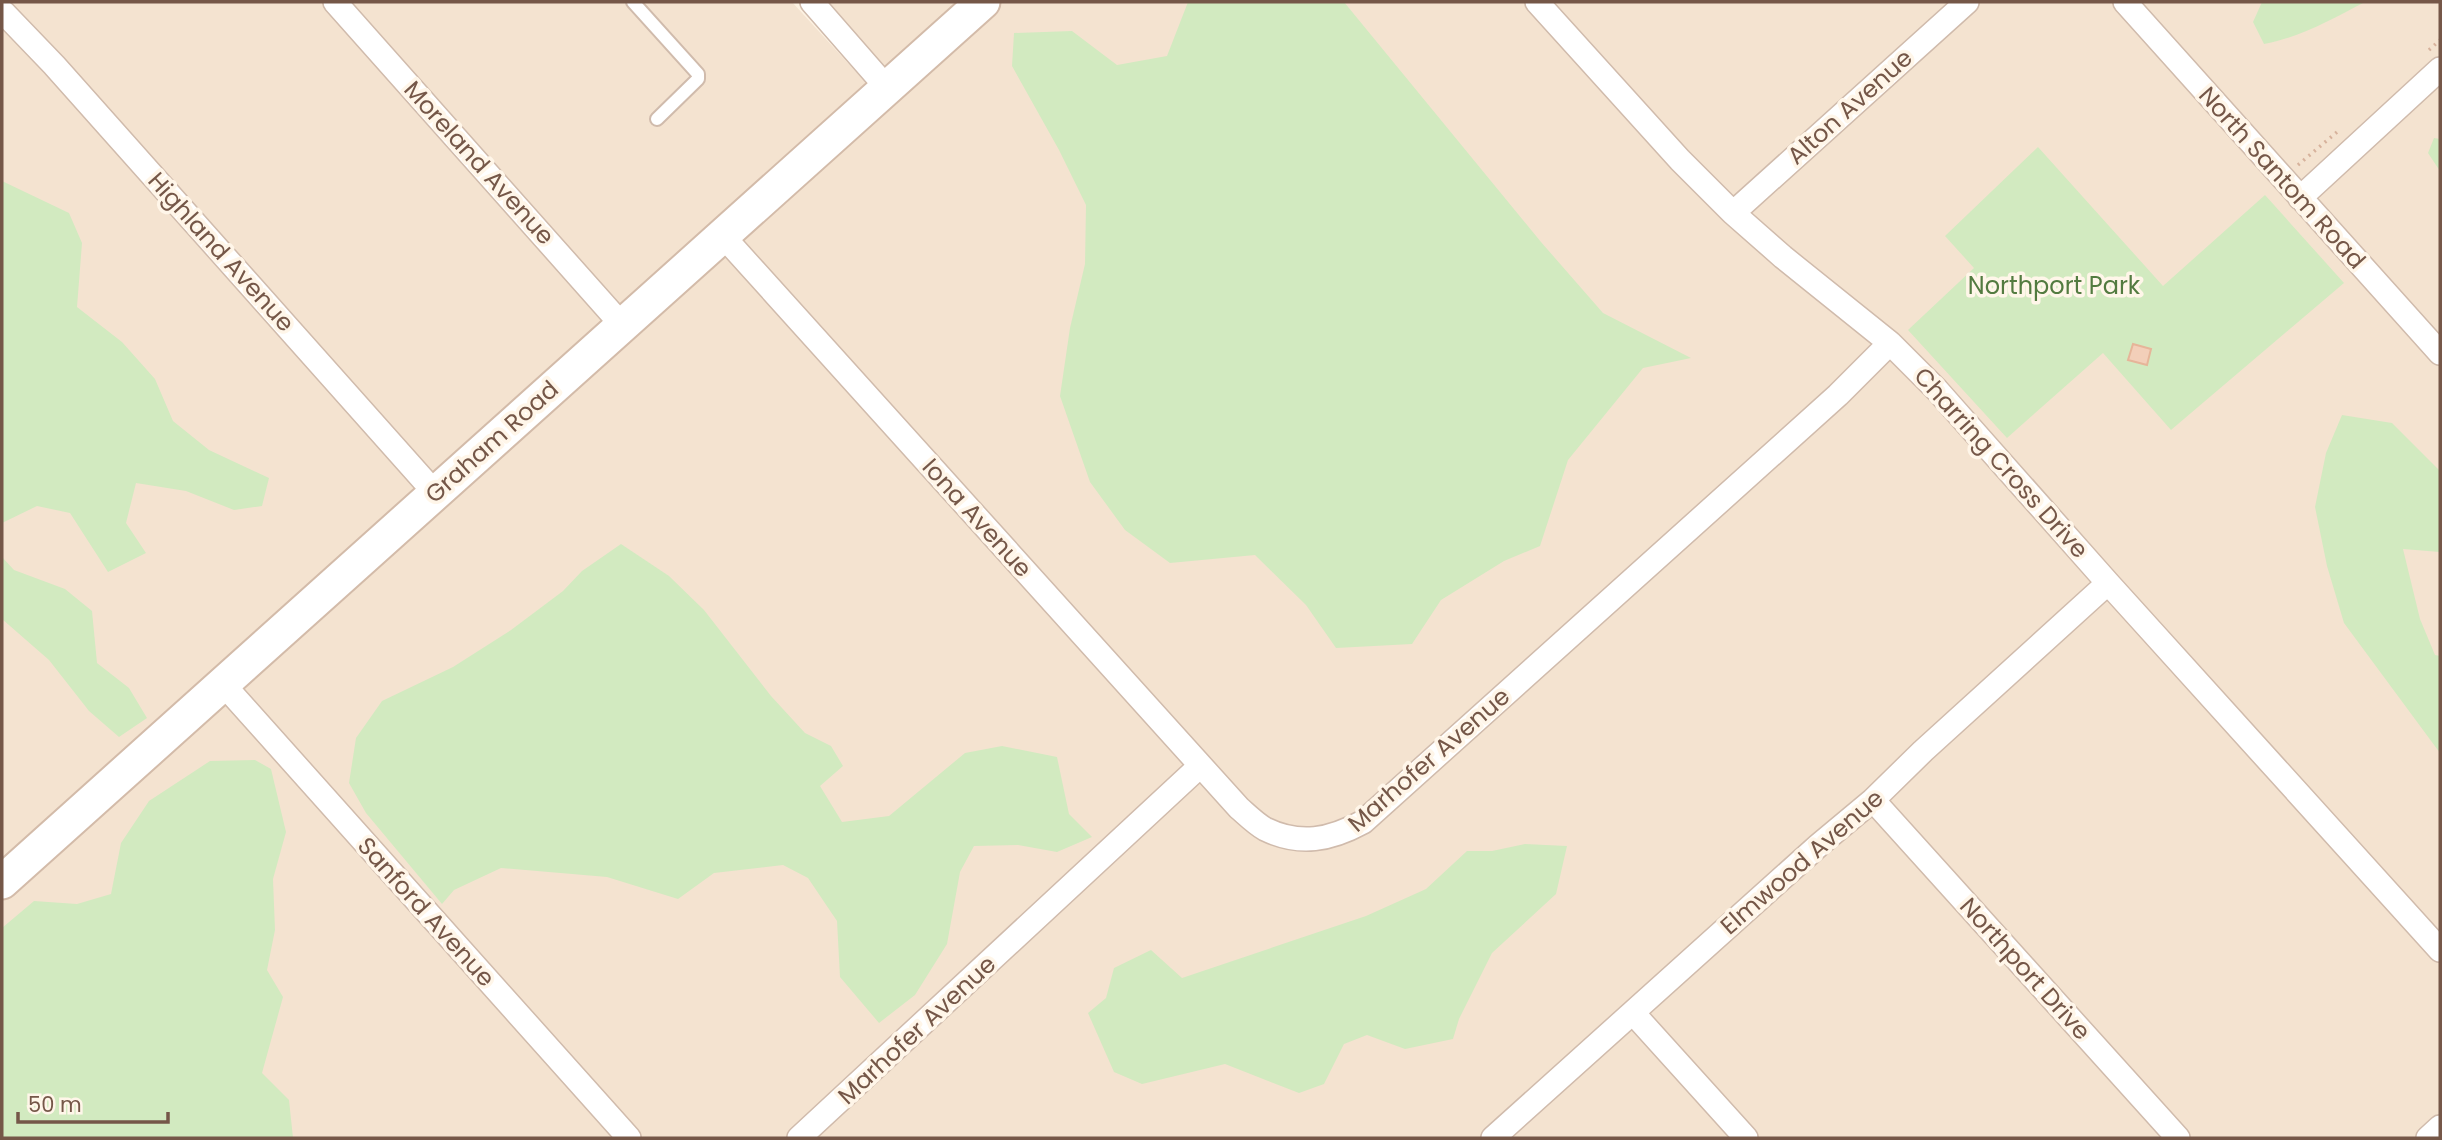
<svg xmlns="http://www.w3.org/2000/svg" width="2442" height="1140" font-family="Poppins,sans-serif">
<rect width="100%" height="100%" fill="#fdf2e2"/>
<path fill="#f4e3d0" d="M 2,2 L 792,2 L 867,84 L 887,88 L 812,2 L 2440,2 L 2440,1138 L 2,1138 Z"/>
<path fill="#d2eac0" d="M 1188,2 L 1344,2 L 1541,242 L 1603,313 L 1691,358 L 1643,368 L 1568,460 L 1540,546 L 1504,561 L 1441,600 L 1412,644 L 1336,648 L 1306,605 L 1255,555 L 1170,563 L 1125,530 L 1090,482 L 1060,396 L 1070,328 L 1085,264 L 1086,205 L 1059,150 L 1012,66 L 1014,33 L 1072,31 L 1117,65 L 1167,56 Z
M 2262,2 L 2365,2 C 2332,19 2301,37 2264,44 L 2253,22 Z
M 2434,138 L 2440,139 L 2440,171 L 2428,153 Z
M 2038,147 L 2163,286 L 2265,195 L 2344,283 L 2171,430 L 2103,353 L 2007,438 L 1908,330 L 1974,268 L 1945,236 Z
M 2,181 L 69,213 L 82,243 L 77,307 L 122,342 L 155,379 L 173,421 L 209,450 L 269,478 L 262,506 L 234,510 L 186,491 L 136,483 L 126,523 L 146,553 L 108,572 L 70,513 L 37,506 L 2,523 Z
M 2342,415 L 2392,423 L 2440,471 L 2440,552 L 2403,549 L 2420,619 L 2435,655 L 2440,656 L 2440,753 L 2344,623 L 2327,566 L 2315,507 L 2326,453 Z
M 621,544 L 669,576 L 704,610 L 771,696 L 805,733 L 831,746 L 843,766 L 820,786 L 842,822 L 889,816 L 965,753 L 1002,746 L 1057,757 L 1069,814 L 1092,837 L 1057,852 L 1018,845 L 974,846 L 960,872 L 947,944 L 915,995 L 879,1023 L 840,977 L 837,921 L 808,878 L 783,865 L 714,873 L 678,899 L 607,877 L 501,868 L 454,890 L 442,904 L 366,813 L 349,783 L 356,738 L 382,701 L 453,667 L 511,630 L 563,591 L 582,571 Z
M 2,557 L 14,570 L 65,589 L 92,611 L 97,663 L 129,688 L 147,718 L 119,737 L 89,711 L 49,660 L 2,619 Z
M 255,760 L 271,769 L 286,832 L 273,879 L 275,930 L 267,970 L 283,997 L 262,1073 L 289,1100 L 293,1138 L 2,1138 L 2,928 L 34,901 L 77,904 L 111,894 L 121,843 L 149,801 L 210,761 Z
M 1525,844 L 1567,846 L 1556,894 L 1492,953 L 1459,1019 L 1453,1039 L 1405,1049 L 1367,1035 L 1344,1044 L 1324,1084 L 1299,1093 L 1225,1064 L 1142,1084 L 1114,1072 L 1088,1013 L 1106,998 L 1114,968 L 1151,950 L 1182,978 L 1366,916 L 1426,889 L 1467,851 L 1492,851 Z"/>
<path fill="#f3cfb9" stroke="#e6b599" stroke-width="2" d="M 2133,344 L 2151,349 L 2147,365 L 2128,360 Z"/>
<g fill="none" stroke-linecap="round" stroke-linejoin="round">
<g stroke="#d0bbac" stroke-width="16">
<path id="lane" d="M 633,2 L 698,74 L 698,79 L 657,119"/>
</g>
<g stroke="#d0bbac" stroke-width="26">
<path id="street" d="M 335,2 L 622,325
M 812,2 L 888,89
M 1537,2 L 1680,160 L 1733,213 L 1783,257 L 1890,343 L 1937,390 L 2108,583 L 2440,950
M 2125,2 L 2440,353
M 4,13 L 54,65 L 436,494
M 2300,198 L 2440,69
M 1733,213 L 1967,2
M 723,236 L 1239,808 C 1247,815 1256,824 1265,829 C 1300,846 1330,840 1363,822 L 1838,395 L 1890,343
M 224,685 L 629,1138
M 1873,800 L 2178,1138
M 1634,1014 L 1746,1138
M 799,1138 L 1200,766
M 1493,1138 L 1819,845 L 1873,800 L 1923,751 L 2108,583
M 2428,1138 L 2440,1127"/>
</g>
<g stroke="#d3bba9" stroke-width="37">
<path id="secondary" d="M 2,882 L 983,2"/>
</g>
<path stroke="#d7b29c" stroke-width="3.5" stroke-dasharray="2 5" stroke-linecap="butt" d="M 2429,50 L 2440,40
M 2298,165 L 2337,132"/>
<use href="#lane" stroke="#fff" stroke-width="12"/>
<use href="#street" stroke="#fff" stroke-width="23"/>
<use href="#secondary" stroke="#fff" stroke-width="33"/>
</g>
<g text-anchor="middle" stroke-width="7" stroke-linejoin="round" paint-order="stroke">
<g font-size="24" fill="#755748" stroke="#fff6e9">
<text transform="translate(1850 107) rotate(-42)" y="8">Alton Avenue</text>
<text transform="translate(479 163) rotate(48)" y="8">Moreland Avenue</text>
<text transform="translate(2282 178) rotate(48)" y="8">North Santom Road</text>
<text transform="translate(221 252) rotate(48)" y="8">Highland Avenue</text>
<text transform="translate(492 442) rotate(-42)" y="8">Graham Road</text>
<text transform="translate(2001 463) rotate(48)" y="8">Charring Cross Drive</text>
<text transform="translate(977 518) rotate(48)" y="8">Iona Avenue</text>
<text transform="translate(1429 760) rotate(-41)" y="8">Marhofer Avenue</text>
<text transform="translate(1802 862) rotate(-41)" y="8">Elmwood Avenue</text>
<text transform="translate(426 912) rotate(48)" y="8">Sanford Avenue</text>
<text transform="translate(2025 969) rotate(48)" y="8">Northport Drive</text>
<text transform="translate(917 1030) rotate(-43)" y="8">Marhofer Avenue</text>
</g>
<g font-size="24" fill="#537b40" stroke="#fff6e9">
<text x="2054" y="294">Northport Park</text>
</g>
</g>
<rect width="2442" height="1140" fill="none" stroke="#755748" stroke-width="7"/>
<path d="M18 1112v10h150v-10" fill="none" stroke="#755748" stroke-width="3.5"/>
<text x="28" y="1112" font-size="21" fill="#755748" stroke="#fff6e9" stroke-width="5" paint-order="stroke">50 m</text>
</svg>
